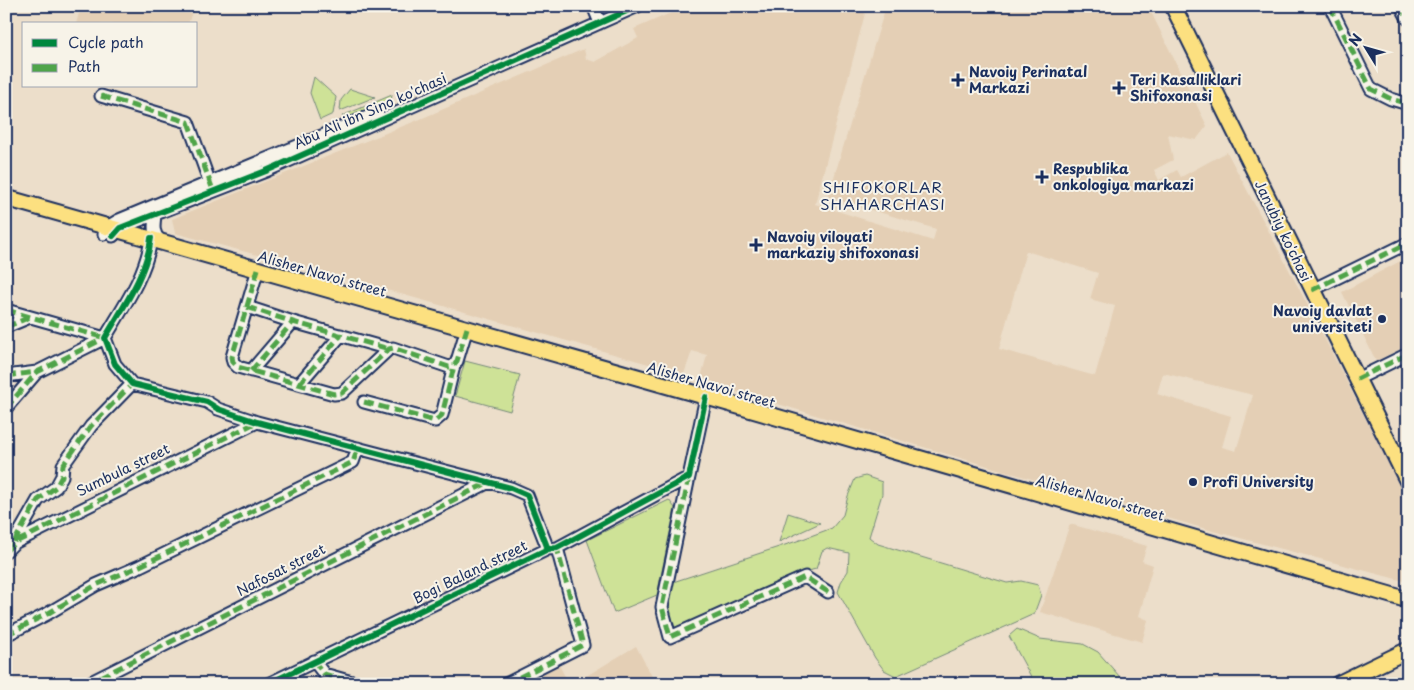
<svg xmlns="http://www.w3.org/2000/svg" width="1414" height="690" font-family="'Playpen Sans',sans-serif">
<rect width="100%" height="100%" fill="#ecdeca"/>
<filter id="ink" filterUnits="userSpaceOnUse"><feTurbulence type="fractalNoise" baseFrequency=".02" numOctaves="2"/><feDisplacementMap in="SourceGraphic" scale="10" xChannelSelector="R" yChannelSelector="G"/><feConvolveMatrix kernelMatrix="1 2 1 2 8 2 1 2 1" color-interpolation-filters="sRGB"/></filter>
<g filter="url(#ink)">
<path fill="#e4cfb5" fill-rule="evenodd" d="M 81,6 L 194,6 L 188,24 L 76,24 Z
M 687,6 L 867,6 L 815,204 L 933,241 L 936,229 L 828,197 L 886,6 L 1148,6 L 1207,126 L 1196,140 L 1168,134 L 1173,160 L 1154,170 L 1159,180 L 1177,170 L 1181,177 L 1227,152 L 1306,302 L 1408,502 L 1408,578 L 1404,581 L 1213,531 L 1018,475 L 700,381 L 707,355 L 692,351 L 684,374 L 344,278 L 175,233 L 172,219 L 418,120 L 584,49 L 586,59 L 595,62 L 638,38 L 634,29 ZM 1026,251 L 1098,273 L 1090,299 L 1115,306 L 1095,376 L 999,349 ZM 1163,373 L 1253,395 L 1236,451 L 1222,447 L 1231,416 L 1157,394 Z
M 1408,257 L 1408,345 L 1376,361 L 1342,292 Z
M 1070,524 L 1147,546 L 1142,561 L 1153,565 L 1139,616 L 1148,620 L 1142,642 L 1040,612 Z
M 636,646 L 656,684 L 573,684 Z
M 558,663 L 569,684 L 515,684 Z"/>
<path fill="#cee297" stroke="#74887a" d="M 314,77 L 336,97 L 333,114 L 320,120 L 310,93 Z
M 350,89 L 375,97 L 340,111 L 341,100 Z
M 392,95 L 391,101 L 348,120 L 342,116 Z
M 465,361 L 520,375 L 510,411 L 455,396 Z
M 865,476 L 882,482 L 882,494 L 869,537 L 878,544 L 1007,583 L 1021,581 L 1038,585 L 1041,595 L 1034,614 L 896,676 L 884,670 L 875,658 L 838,592 L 841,582 L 848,571 L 849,553 L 827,548 L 822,551 L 816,569 L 812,570 L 678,630 L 673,631 L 667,606 L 673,582 L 800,540 L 832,528 L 843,515 L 848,496 L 855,479 Z
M 669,500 L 675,508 L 657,595 L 614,613 L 587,540 Z
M 788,513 L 820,523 L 779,542 Z
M 1017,629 L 1040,639 L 1083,644 L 1098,652 L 1120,677 L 1130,684 L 1035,684 L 1009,636 Z"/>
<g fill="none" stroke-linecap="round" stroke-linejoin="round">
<g stroke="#1b2f5e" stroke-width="15">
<path id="minor" d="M 593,6 L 600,23
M 1330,6 L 1371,89 L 1391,99 L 1408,104
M 1401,6 L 1408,19
M 101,96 L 188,122 L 212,189
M 155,215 C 154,225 152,233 160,240
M 104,234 L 109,226 L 119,220 L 377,113
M 113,236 L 120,228 L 266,171 L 638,6
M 151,238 C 147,274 123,307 105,338 L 115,364 L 132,384 L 207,402 L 218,409 L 257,422 L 511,488 L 527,495 L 548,549
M 258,269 L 232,357 L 233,362 L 238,367 L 334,394 L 342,393 L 389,349 L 393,348 L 449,367 L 454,366 L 457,361 L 467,328
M 1312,290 L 1408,243
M 247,307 L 293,322 L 389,349
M 6,310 L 105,338
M 6,327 L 30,317
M 251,371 L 293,322
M 6,376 L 37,372
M 1357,379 L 1408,354
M 299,384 L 341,335
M 364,402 L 435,421 L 442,415 L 454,366
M 6,408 L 37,372 L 105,338
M 689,477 L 662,607 L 670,637 L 805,577 L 828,592
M 14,542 L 38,500 L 56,487 L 62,476 L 63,465 L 91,426 L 132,384
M 6,551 L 14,543 L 257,422
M 6,635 L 47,614 L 96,585 L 140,566 L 353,462 L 358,448
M 314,661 L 324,674 L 359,684
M 87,684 L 489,482
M 268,684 L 548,549 L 557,548 L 689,477 L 706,397
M 506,684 L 583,645 L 557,548"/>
</g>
<g stroke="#1b2f5e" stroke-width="19">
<path id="major" d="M 1173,6 L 1408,482
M 6,198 L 690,392 L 1408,600
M 1338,684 L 1408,650"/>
</g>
<use href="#minor" stroke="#f7f3e8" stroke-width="11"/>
<use href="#major" stroke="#fce080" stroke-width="15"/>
<path stroke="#4fa44a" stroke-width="5" stroke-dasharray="10 5" stroke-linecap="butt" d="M 1330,6 L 1371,89 L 1391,99 L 1408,104
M 1401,6 L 1408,19
M 101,96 L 188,122 L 214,193
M 258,269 L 232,357 L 233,362 L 238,367 L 334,394 L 342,393 L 389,349 L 393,348 L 449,367 L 454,366 L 457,361 L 467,328
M 1312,290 L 1408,243
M 247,307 L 293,322 L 389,349
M 6,310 L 105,338
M 6,327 L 30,317
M 251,371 L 293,322
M 6,376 L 37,372
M 1357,379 L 1408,354
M 299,384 L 341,335
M 364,402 L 435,421 L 442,415 L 454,366
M 6,408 L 37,372 L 105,338
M 689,477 L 662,607 L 670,637 L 805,577 L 828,592
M 14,542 L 38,500 L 56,487 L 62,476 L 63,465 L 91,426 L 132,384
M 6,551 L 14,543 L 257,422
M 6,635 L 47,614 L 96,585 L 140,566 L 353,462 L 358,448
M 314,661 L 324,674 L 359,684
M 87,684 L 489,482
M 506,684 L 583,645 L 557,548"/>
<g stroke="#f7f3e8" stroke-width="9">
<path id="cycleway" d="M 113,236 L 120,228 L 266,171 L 638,6
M 151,238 C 147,274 123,307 105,338 L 115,364 L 132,384 L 207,402 L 218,409 L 257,422 L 511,488 L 527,495 L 548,549
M 268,684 L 548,549 L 557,548 L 689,477 L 706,397"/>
</g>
<use href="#cycleway" stroke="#00873e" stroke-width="6"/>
</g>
</g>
<g fill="#1b2f5e" stroke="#f7f3e8" stroke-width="2">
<path d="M955.5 72.5h5v5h5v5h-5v5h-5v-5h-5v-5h5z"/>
<path d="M1116.5 80.5h5v5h5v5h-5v5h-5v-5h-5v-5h5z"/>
<path d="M1039.5 169.5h5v5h5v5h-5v5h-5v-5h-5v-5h5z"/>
<path d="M753.5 237.5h5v5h5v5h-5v5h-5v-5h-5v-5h5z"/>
<circle cx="1382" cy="319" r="5"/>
<circle cx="1193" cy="482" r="5"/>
</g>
<g text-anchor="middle" stroke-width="4" stroke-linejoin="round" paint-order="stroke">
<g font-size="14" font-weight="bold" fill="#1b2f5e" stroke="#f7f3e8" text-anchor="start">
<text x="969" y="77">Navoiy Perinatal<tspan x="969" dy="16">Markazi</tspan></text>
<text x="1130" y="85">Teri Kasalliklari<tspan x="1130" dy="16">Shifoxonasi</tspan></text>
<text x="1053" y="174">Respublika<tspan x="1053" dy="16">onkologiya markazi</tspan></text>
<text x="767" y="242">Navoiy viloyati<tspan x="767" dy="16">markaziy shifoxonasi</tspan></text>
<text x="1372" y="316" text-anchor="end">Navoiy davlat<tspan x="1372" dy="16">universiteti</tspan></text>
<text x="1203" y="487">Profi University</text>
</g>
<g font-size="14" fill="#1b2f5e" stroke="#f7f3e8">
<text transform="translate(370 111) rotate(-24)" y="5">Abu Ali ibn Sino ko'chasi</text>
<text transform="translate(1283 231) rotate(64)" y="5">Janubiy ko'chasi</text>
<text transform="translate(322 274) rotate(16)" y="5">Alisher Navoi street</text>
<text transform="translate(711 385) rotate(16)" y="5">Alisher Navoi street</text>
<text transform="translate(123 470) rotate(-26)" y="5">Sumbula street</text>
<text transform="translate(1100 498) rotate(16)" y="5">Alisher Navoi street</text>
<text transform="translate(281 570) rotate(-27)" y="5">Nafosat street</text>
<text transform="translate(470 572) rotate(-26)" y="5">Bogi Baland street</text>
</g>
<g font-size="15" letter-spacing="1" fill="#1b2f5e" stroke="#f7f3e8">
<text x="883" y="193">SHIFOKORLAR<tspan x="883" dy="17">SHAHARCHASI</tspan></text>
</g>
</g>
<rect width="1414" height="690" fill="none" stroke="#f7f3e8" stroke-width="25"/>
<rect x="12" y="12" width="1389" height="665" fill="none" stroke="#1b2f5e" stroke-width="2" filter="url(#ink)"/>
<rect x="22" y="22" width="175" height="65" fill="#f7f3e8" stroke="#9fa5b1"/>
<rect x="32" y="39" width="25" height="8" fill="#00873e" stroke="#9fa5b1"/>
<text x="68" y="48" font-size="15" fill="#1b2f5e">Cycle path</text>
<rect x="32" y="64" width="25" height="8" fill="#4fa44a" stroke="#9fa5b1"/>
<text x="68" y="72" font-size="15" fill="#1b2f5e">Path</text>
<g transform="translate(1366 48) rotate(307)" stroke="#f7f3e8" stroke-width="4" paint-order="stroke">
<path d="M0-4L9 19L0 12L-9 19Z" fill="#1b2f5e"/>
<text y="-8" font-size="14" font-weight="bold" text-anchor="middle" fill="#1b2f5e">N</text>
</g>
</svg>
